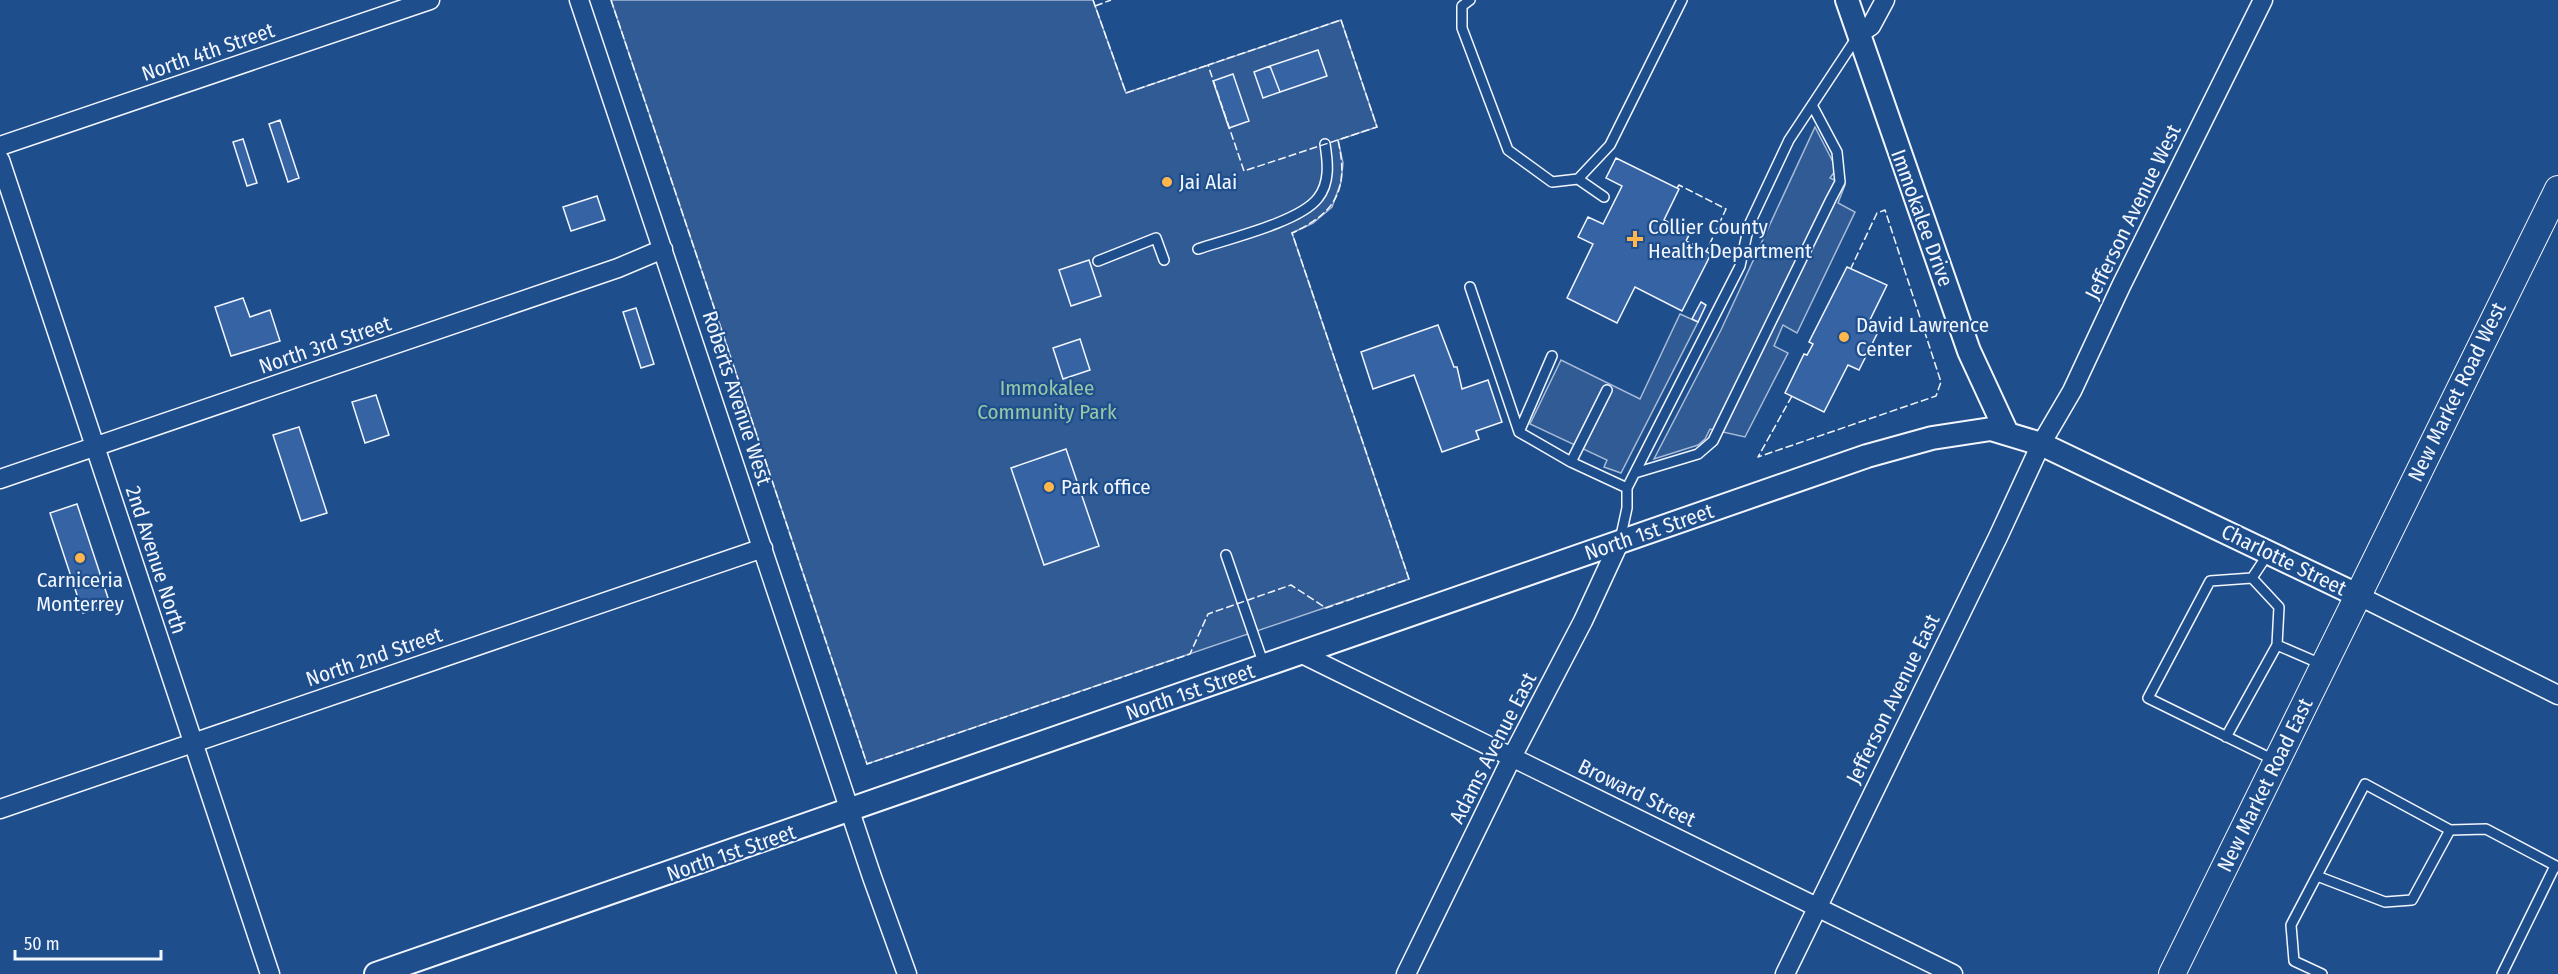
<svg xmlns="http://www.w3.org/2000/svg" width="2558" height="974" font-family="'Fira Sans Condensed',sans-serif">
<rect width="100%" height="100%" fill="#1f4e8c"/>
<path fill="#305b95" stroke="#a8bbd7" stroke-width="1.5" d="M 611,0 L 1093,0 L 1126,93 L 1341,20 L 1377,127 L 1338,140 L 1343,163 L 1341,182 L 1332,207 L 1313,223 L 1292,233 L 1409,579 L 867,764 Z
M 1815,127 L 1833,162 L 1835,171 L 1830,178 L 1845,185 L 1838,203 L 1855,212 L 1797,333 L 1783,325 L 1774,346 L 1788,353 L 1745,437 L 1710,429 L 1705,439 L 1698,445 L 1654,459 L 1721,330 Z
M 1680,314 L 1698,322 L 1621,473 L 1604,467 L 1607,460 L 1530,424 L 1561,360 L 1640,399 Z"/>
<path fill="#3563a3" stroke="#f2f6ff" stroke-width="1.5" d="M 1318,50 L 1327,76 L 1280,92 L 1270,66 Z
M 1270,66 L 1280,92 L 1263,98 L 1254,72 Z
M 1233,74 L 1249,121 L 1229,128 L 1213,81 Z
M 280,120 L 299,178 L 288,182 L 269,124 Z
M 243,139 L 257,183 L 247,186 L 233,142 Z
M 1616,158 L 1679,189 L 1664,220 L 1690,233 L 1686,241 L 1711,254 L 1682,311 L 1635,287 L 1617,323 L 1567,298 L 1593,244 L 1578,237 L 1588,217 L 1603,224 L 1622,186 L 1606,178 Z
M 597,196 L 605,220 L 571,231 L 563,207 Z
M 1089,260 L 1101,296 L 1071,306 L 1059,270 Z
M 1847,267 L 1887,285 L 1867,326 L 1878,332 L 1859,370 L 1848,365 L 1824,412 L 1785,393 L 1804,354 L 1807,355 L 1813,344 L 1809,342 Z
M 243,298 L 250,317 L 270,310 L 280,341 L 231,356 L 215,307 Z
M 1701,302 L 1706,305 L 1698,322 L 1692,319 Z
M 636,308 L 654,364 L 641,368 L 623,312 Z
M 1438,325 L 1454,367 L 1457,367 L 1462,389 L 1488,380 L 1502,422 L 1476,431 L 1479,439 L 1442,452 L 1414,375 L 1373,389 L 1361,352 Z
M 1080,339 L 1090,370 L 1063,379 L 1053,348 Z
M 376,395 L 389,435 L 365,443 L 352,402 Z
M 299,427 L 327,513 L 301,521 L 273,435 Z
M 1066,449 L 1099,546 L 1044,565 L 1011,468 Z
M 77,504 L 110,604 L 83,613 L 50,513 Z"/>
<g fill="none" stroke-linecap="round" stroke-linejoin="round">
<g stroke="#f2f6ff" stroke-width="12">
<path id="service" d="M 1470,0 L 1462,6 L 1462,28 L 1508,150 L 1552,182 L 1578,179 L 1610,145 L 1682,0
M 1578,179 L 1604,197
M 1198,249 C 1227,239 1300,222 1318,198 C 1330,183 1328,163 1325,144
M 1098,261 L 1156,238 L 1164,260
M 1470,287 L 1519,432
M 1552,356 L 1519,432 L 1571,462
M 1607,390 L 1571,462 L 1627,488
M 1635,473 L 1698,454 L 1713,441 L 1831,199 L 1840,182 L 1837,152 L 1812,105
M 1620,540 L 1627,508 L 1627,488 L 1740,266 L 1749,225 L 1789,140 L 1857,37
M 2268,554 L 2252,578 L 2210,581 L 2148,698 L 2276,761
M 1226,555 L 1264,665
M 2252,578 L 2279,607 L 2277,645
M 2226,737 L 2277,645 L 2321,664
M 2317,876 L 2385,902 L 2412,900 L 2450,830
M 2322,974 L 2294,961 L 2291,925 L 2365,784 L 2450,830 L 2486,829 L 2558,867
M 2502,974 L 2555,866"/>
</g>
<g stroke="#f2f6ff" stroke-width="21">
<path id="minor" d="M 579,0 L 872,877 L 907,974
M 1859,34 L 1871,26 L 1885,0
M 0,146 L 430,0
M 0,160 L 270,974
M 0,479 L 618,268 L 663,249
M 2357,595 L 2558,695
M 1300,653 L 1953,974
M 0,809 L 763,548
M 1406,974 L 1512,757 L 1583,621 L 1619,543
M 1785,974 L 1998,537 L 2041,444 L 2072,391 L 2121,286 L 2263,0"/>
</g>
<g stroke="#f2f6ff" stroke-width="26">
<path id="tertiary" d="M 1847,0 L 1969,351 L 2007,433
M 376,974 L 1867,456 L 1932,438 L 1991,429 L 2041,444 L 2357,595"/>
</g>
<g stroke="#f2f6ff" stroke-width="28">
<path id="secondary" d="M 2172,974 L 2558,189"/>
</g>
<use href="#service" stroke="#1f4e8c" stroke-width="9"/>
<use href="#minor" stroke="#1f4e8c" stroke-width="18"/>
<use href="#tertiary" stroke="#1f4e8c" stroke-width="22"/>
<use href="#secondary" stroke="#1f4e8c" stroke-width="26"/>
<path stroke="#f2f6ff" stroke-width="1.5" stroke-dasharray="8 3" stroke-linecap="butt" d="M 611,0 L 867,764 L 1190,654 L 1208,614 L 1291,585 L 1326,608 L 1409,579 L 1292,233 C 1337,212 1349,189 1338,140
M 1093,0 L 1126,93 L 1208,65
M 1095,6 L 1111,0
M 1341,20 L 1377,127 L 1244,171 L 1208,65 Z
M 1677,188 L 1679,185 L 1726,209 L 1706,252
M 1792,396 L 1758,457 L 1936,396 L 1941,382 L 1885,210 L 1877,213 L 1851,268"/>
</g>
<g fill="#ffb74d" stroke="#1f4e8c" stroke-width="2">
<circle cx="1167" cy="182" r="6"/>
<path d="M1632 230h6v6h6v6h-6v6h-6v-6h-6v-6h6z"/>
<circle cx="1844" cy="337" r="6"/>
<circle cx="1049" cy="487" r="6"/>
<circle cx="80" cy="558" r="6"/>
</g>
<g text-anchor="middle" stroke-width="4.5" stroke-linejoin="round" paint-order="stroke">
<g font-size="21" fill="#f2f6ff" stroke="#1f4e8c">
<text transform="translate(208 52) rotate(-19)" y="7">North 4th Street</text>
<text transform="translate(2133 212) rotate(-64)" y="7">Jefferson Avenue West</text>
<text transform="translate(1922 218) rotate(70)" y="7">Immokalee Drive</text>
<text transform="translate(325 345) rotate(-19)" y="7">North 3rd Street</text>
<text transform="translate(2457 392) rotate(-64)" y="7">New Market Road West</text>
<text transform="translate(737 398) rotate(72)" y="7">Roberts Avenue West</text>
<text transform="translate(1649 532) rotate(-19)" y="7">North 1st Street</text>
<text transform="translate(156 560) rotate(72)" y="7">2nd Avenue North</text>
<text transform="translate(2284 560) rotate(26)" y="7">Charlotte Street</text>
<text transform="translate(374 657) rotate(-19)" y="7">North 2nd Street</text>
<text transform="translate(1190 692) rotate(-19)" y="7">North 1st Street</text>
<text transform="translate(1893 699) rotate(-64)" y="7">Jefferson Avenue East</text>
<text transform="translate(1493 748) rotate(-63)" y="7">Adams Avenue East</text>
<text transform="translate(2265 785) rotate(-64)" y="7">New Market Road East</text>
<text transform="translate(1637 793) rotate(26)" y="7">Broward Street</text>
<text transform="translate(731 853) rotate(-19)" y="7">North 1st Street</text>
</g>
<g font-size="21" fill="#f2f6ff" stroke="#1f4e8c" text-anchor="start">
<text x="1179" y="189">Jai Alai</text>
<text x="1648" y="234">Collier County<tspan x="1648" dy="24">Health Department</tspan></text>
<text x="1856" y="332">David Lawrence<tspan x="1856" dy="24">Center</tspan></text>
<text x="1061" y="494">Park office</text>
<text x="80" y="587" text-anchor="middle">Carniceria<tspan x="80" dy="24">Monterrey</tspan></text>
</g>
<g font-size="21" fill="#97c8a6" stroke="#1f4e8c">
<text x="1047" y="395">Immokalee<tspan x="1047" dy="24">Community Park</tspan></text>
</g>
</g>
<path d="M15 950v9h146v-9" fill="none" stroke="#f2f6ff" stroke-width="3"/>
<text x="24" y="950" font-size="18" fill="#f2f6ff" stroke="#1f4e8c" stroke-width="4.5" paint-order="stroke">50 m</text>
</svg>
